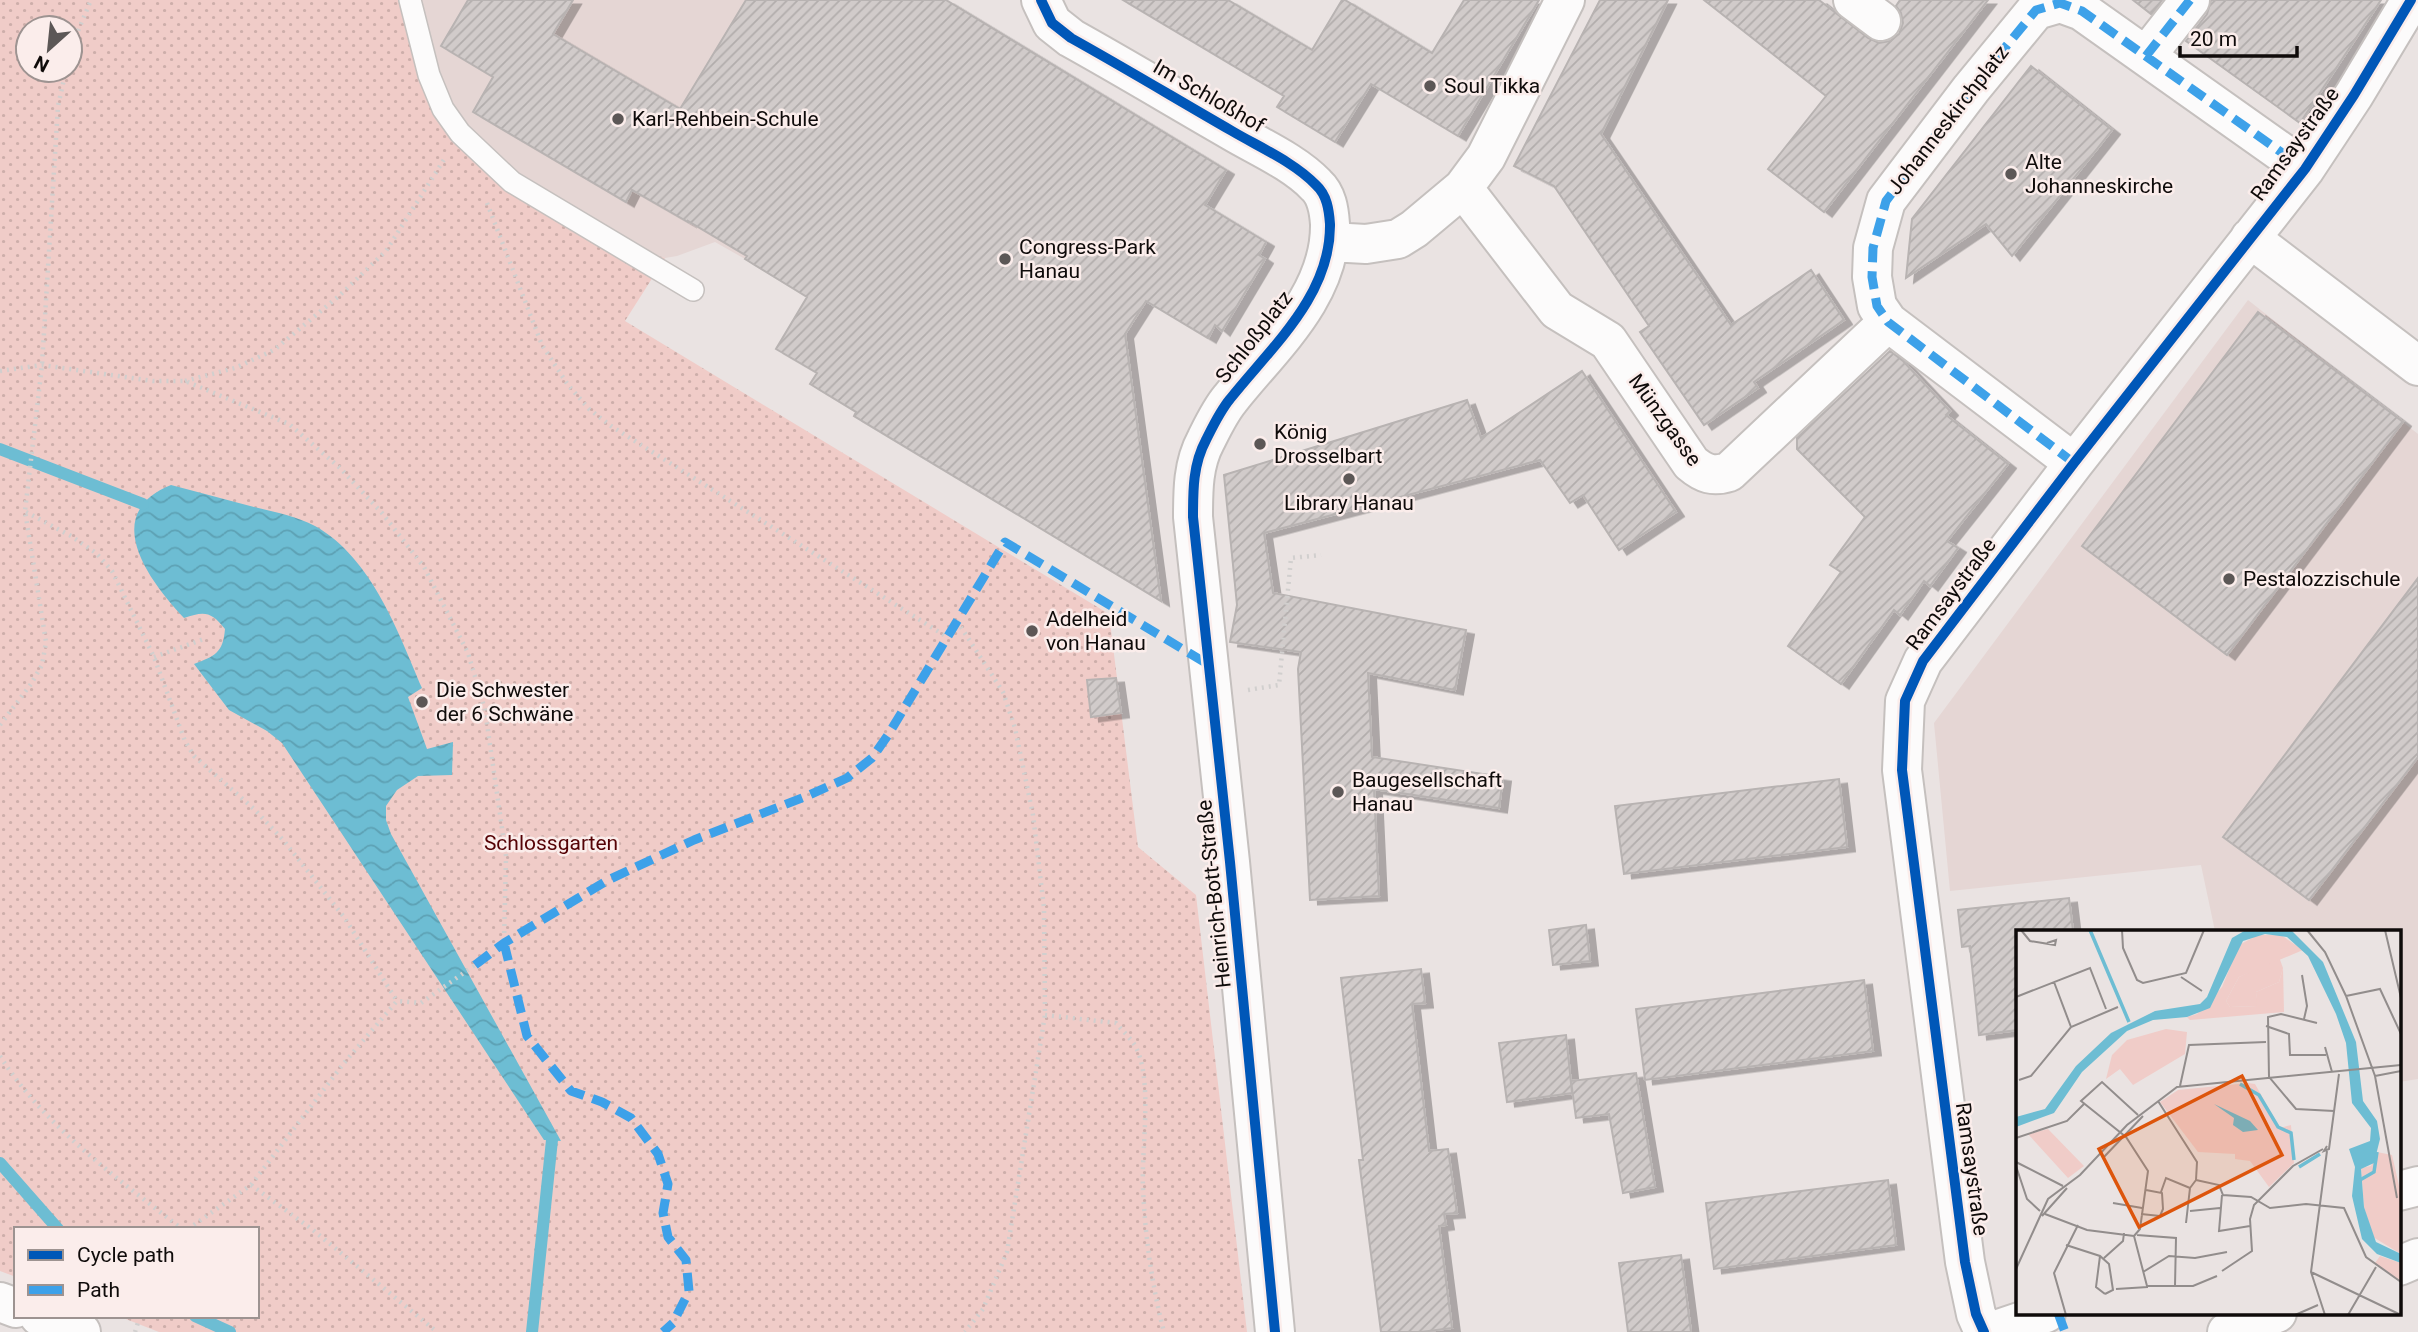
<svg xmlns="http://www.w3.org/2000/svg" width="2418" height="1332" font-family="Roboto,sans-serif">
<defs>
<pattern id="grass-dots" width="8" height="8" patternUnits="userSpaceOnUse" patternTransform="scale(1.75)"><rect width="8" height="8" fill="#f0ccc8"/><path d="M2 2h.1M6 6h.1" fill="none" stroke="#cdaeaa" stroke-width="1.8" stroke-linecap="round"/></pattern>
<pattern id="water-waves" width="16" height="10" patternUnits="userSpaceOnUse" patternTransform="scale(1.75)"><rect width="16" height="10" fill="#6dbdd3"/><path d="M0 5q4-4 8 0t8 0" fill="none" stroke="#5da1b4"/></pattern>
<pattern id="building-hatch" width="6" height="6" patternUnits="userSpaceOnUse" patternTransform="scale(1.75)"><rect width="6" height="6" fill="#d1cbca"/><path d="M-1 1l2-2M0 6l6-6M5 7l2-2" fill="none" stroke="#b2adac"/></pattern>
<filter id="shadow"><feDropShadow dx="8" dy="4.5" stdDeviation="0" flood-color="#0004"/></filter>
</defs>
<rect width="100%" height="100%" fill="#eae3e2"/>
<path fill="#e5d6d4" d="M 422,0 L 845,0 L 788,186 L 745,259 L 715,242 L 677,256 L 665,258 L 652,253 L 514,171 L 471,131 L 454,107 L 439,74 Z
M 2248,300 L 2418,434 L 2418,1079 L 2399,1082 L 2399,931 L 2215,931 L 2201,865 L 1950,891 L 1934,723 Z"/>
<path fill="url(#grass-dots)" fill-rule="evenodd" d="M 0,0 L 422,0 C 430,36 436,75 455,107 C 492,170 589,216 651,253 L 665,258 L 625,321 L 1109,614 L 1138,847 L 1196,895 L 1247,1332 L 159,1332 L 118,1316 L 257,1316 L 257,1229 L 16,1229 L 16,1277 L 0,1271 ZM 28,28 L 70,28 L 70,70 L 28,70 Z"/>
<path fill="url(#water-waves)" d="M 171,485 C 199,492 226,500 254,507 C 275,512 296,516 315,526 C 372,558 398,632 422,688 L 408,697 L 427,749 L 453,742 L 452,775 L 418,776 L 397,790 L 386,806 L 386,820 L 391,834 L 561,1141 L 544,1140 L 282,743 L 267,731 L 229,710 L 194,664 C 215,656 223,653 225,629 C 211,611 204,611 184,618 C 149,581 99,514 171,485 Z"/>
<g fill="none" stroke-linecap="round" stroke-linejoin="round">
<path stroke="#6dbdd3" stroke-width="12" d="M 0,449 L 143,504
M 0,1163 L 58,1229
M 195,1316 L 230,1332
M 532,1332 L 552,1140"/>
</g>
<path fill="url(#building-hatch)" stroke="#b8b3b2" stroke-width="2" filter="url(#shadow)" d="M 468,0 L 573,0 L 553,34 L 680,109 L 746,0 L 946,0 L 1226,170 L 1205,205 L 1266,242 L 1259,255 L 1265,259 L 1222,331 L 1215,325 L 1208,338 L 1146,301 L 1125,334 L 1161,601 L 854,416 L 856,412 L 810,384 L 817,373 L 776,349 L 807,297 L 745,259 L 747,256 L 688,221 L 688,222 L 632,190 L 626,202 L 473,112 L 493,77 L 441,46 Z
M 1123,0 L 1228,0 L 1312,50 L 1342,0 L 1345,0 L 1432,53 L 1464,0 L 1539,0 L 1458,136 L 1371,84 L 1335,142 L 1277,107 L 1284,96 Z
M 1600,0 L 1668,0 L 1601,134 L 1731,325 L 1811,270 L 1844,320 L 1754,382 L 1758,388 L 1704,425 L 1640,332 L 1649,326 L 1554,186 L 1514,166 Z
M 1704,0 L 1819,0 L 1868,38 L 1879,43 L 1890,41 L 1899,34 L 1903,23 L 1901,13 L 1896,6 L 1900,0 L 1988,0 L 1824,212 L 1768,169 L 1826,96 Z
M 2133,0 L 2162,0 L 2151,14 Z
M 2211,0 L 2381,0 L 2300,123 L 2186,41 L 2207,14 Z
M 2031,66 L 2112,130 L 2012,256 L 1986,224 L 1906,278 L 1912,219 Z
M 2258,312 L 2403,422 L 2227,655 L 2082,546 Z
M 1890,351 L 1903,361 L 1950,411 L 1946,415 L 2008,464 L 1947,541 L 1958,548 L 1930,586 L 1924,581 L 1900,615 L 1894,610 L 1841,684 L 1788,646 L 1841,572 L 1830,565 L 1865,517 L 1797,449 L 1797,438 Z
M 1582,371 L 1676,512 L 1619,550 L 1583,495 L 1570,503 L 1540,460 L 1264,533 L 1273,593 L 1466,630 L 1455,690 L 1368,673 L 1372,757 L 1503,777 L 1499,808 L 1374,789 L 1379,896 L 1310,900 L 1298,669 L 1301,652 L 1230,642 L 1237,605 L 1224,475 L 1467,400 L 1481,438 Z
M 2418,578 L 2418,757 L 2309,900 L 2223,837 Z
M 1116,678 L 1121,713 L 1091,717 L 1087,680 Z
M 1839,779 L 1847,847 L 1624,874 L 1615,806 Z
M 2069,898 L 2073,931 L 2017,931 L 2017,1030 L 1979,1035 L 1970,946 L 1962,947 L 1958,910 Z
M 1586,925 L 1590,961 L 1553,965 L 1549,930 Z
M 1421,969 L 1425,1003 L 1412,1004 L 1429,1151 L 1448,1149 L 1457,1213 L 1444,1214 L 1446,1225 L 1439,1226 L 1452,1328 L 1421,1332 L 1381,1332 L 1362,1184 L 1359,1160 L 1363,1160 L 1341,978 Z
M 1864,980 L 1873,1051 L 1645,1080 L 1636,1009 Z
M 1566,1035 L 1572,1093 L 1507,1102 L 1499,1043 Z
M 1636,1073 L 1655,1187 L 1623,1193 L 1609,1114 L 1576,1118 L 1571,1081 Z
M 1888,1180 L 1896,1245 L 1714,1269 L 1706,1203 Z
M 1681,1255 L 1691,1332 L 1628,1332 L 1619,1263 Z"/>
<g fill="none" stroke-linecap="round" stroke-linejoin="round">
<g stroke="#c5c0be" stroke-width="24">
<path id="lane" d="M 410,0 L 429,75 L 443,109 L 460,133 L 512,182 L 693,290"/>
</g>
<g stroke="#c5c0be" stroke-width="42">
<path id="street" d="M 1041,0 L 1052,23 L 1071,38 C 1125,68 1178,100 1232,131 C 1259,147 1294,162 1316,185 C 1327,195 1329,210 1330,224 C 1331,296 1271,347 1230,399 C 1220,411 1213,426 1206,440 C 1193,464 1193,490 1193,517 L 1230,862 L 1275,1332
M 1853,0 L 1881,21
M 2146,56 L 2190,0
M 1463,188 L 1557,310 L 1608,341 L 1691,463 C 1704,474 1713,477 1729,472 L 1888,322
M 2250,238 L 2418,366
M 1330,242 L 1366,244 L 1398,239 L 1414,229 L 1463,188 L 1486,157 L 1565,0
M 2074,463 L 1888,322 L 1877,306 L 1872,277 L 1873,248 L 1886,201 L 1971,89 L 2036,10 L 2060,3 L 2082,11 L 2305,169
M 1984,1332 L 1976,1314 L 1965,1262 L 1902,770 L 1905,701 L 1923,661 L 2074,463 L 2305,169 L 2354,95 L 2411,0"/>
</g>
<g stroke="#c5c0be" stroke-width="42">
<path id="secondary" d="M 2399,1191 L 2418,1186
M 2399,1266 L 2418,1258
M 0,1302 L 16,1308
M 39,1316 L 81,1332
M 1990,1332 L 2046,1313
M 2227,1332 L 2277,1313"/>
</g>
<path stroke="#d1cfce" stroke-width="4.5" stroke-dasharray="2 5" stroke-linecap="butt" d="M 70,50 L 91,0
M 487,203 L 542,345 L 568,385 L 589,409 L 611,426 L 947,637
M 0,371 L 42,365 L 153,381 L 185,381 L 289,424 L 340,468 L 382,513 L 424,567 L 468,653 L 485,710 L 506,856 L 504,943
M 185,381 L 235,368 L 274,350 L 339,296 L 386,251 L 445,158
M 26,512 L 71,536 L 96,553 L 112,571 L 154,657 L 185,741 L 194,756 L 254,809 L 284,841 L 344,917 L 397,1001
M 957,621 L 1003,692 L 1015,728 L 1033,815 L 1044,908 L 1045,1015 L 1007,1252 L 983,1309 L 965,1332
M 154,657 L 204,639
M 1248,690 L 1279,685 L 1291,558 L 1321,555
M 0,725 L 31,684 L 42,665 L 46,642 L 25,511 L 42,365 L 58,106 L 66,70
M 1045,1015 L 1116,1023 C 1122,1030 1129,1037 1134,1044 C 1154,1076 1141,1149 1143,1188 C 1145,1236 1152,1286 1164,1332
M 0,1056 C 45,1127 117,1178 182,1229
M 251,1185 L 313,1230 L 437,1332
M 188,1229 L 251,1185 L 344,1063 L 397,1001 L 421,1003 L 475,965
M 135,1332 L 140,1316"/>
<use href="#lane" stroke="#fcfbfb" stroke-width="21"/>
<use href="#street" stroke="#fcfbfb" stroke-width="38"/>
<use href="#secondary" stroke="#fcfbfb" stroke-width="38"/>
<path stroke="#3da1e9" stroke-width="9" stroke-dasharray="18 9" stroke-linecap="butt" d="M 2146,56 L 2190,0
M 2074,463 L 1888,322 L 1877,306 L 1872,277 L 1873,248 L 1886,201 L 1971,89 L 2036,10 L 2060,3 L 2082,11 L 2305,169
M 504,943 L 527,1036 L 571,1091 L 602,1102 L 631,1118 L 658,1154 L 668,1184 L 663,1213 L 668,1237 L 686,1260 L 689,1291 L 673,1323 L 663,1332
M 475,965 L 504,943 L 608,880 L 694,840 L 807,796 L 847,778 L 872,758 L 888,735 L 1005,542 L 1209,665
M 2058,1313 L 2065,1332"/>
<g stroke="#fbedeb" stroke-width="15">
<path id="cycleway" d="M 1041,0 L 1052,23 L 1071,38 C 1125,68 1178,100 1232,131 C 1259,147 1294,162 1316,185 C 1327,195 1329,210 1330,224 C 1331,296 1271,347 1230,399 C 1220,411 1213,426 1206,440 C 1193,464 1193,490 1193,517 L 1230,862 L 1275,1332
M 1984,1332 L 1976,1314 L 1965,1262 L 1902,770 L 1905,701 L 1923,661 L 2074,463 L 2305,169 L 2354,95 L 2411,0"/>
</g>
<use href="#cycleway" stroke="#0057b8" stroke-width="10"/>
</g>
<g fill="#5c5756" stroke="#fbedeb" stroke-width="2.5">
<circle cx="1430" cy="86" r="7"/>
<circle cx="618" cy="119" r="7"/>
<circle cx="2011" cy="174" r="7"/>
<circle cx="1005" cy="259" r="7"/>
<circle cx="1260" cy="444" r="7"/>
<circle cx="1349" cy="479" r="7"/>
<circle cx="2229" cy="579" r="7"/>
<circle cx="1032" cy="631" r="7"/>
<circle cx="422" cy="702" r="7"/>
<circle cx="1338" cy="792" r="7"/>
</g>
<g text-anchor="middle" stroke-width="5" stroke-linejoin="round" paint-order="stroke">
<g font-size="21" fill="#0f0b0a" stroke="#fbedeb" text-anchor="start">
<text x="1444" y="93">Soul Tikka</text>
<text x="632" y="126">Karl-Rehbein-Schule</text>
<text x="2025" y="169">Alte<tspan x="2025" dy="24">Johanneskirche</tspan></text>
<text x="1019" y="254">Congress-Park<tspan x="1019" dy="24">Hanau</tspan></text>
<text x="1274" y="439">König<tspan x="1274" dy="24">Drosselbart</tspan></text>
<text x="1349" y="510" text-anchor="middle">Library Hanau</text>
<text x="2243" y="586">Pestalozzischule</text>
<text x="1046" y="626">Adelheid<tspan x="1046" dy="24">von Hanau</tspan></text>
<text x="436" y="697">Die Schwester<tspan x="436" dy="24">der 6 Schwäne</tspan></text>
<text x="1352" y="787">Baugesellschaft<tspan x="1352" dy="24">Hanau</tspan></text>
</g>
<g font-size="21" fill="#0f0b0a" stroke="#fbedeb">
<text transform="translate(1209 96) rotate(30)" y="7">Im Schloßhof</text>
<text transform="translate(1948 120) rotate(-52)" y="7">Johanneskirchplatz</text>
<text transform="translate(2295 144) rotate(-54)" y="7">Ramsaystraße</text>
<text transform="translate(1254 337) rotate(-52)" y="7">Schloßplatz</text>
<text transform="translate(1665 420) rotate(54)" y="7">Münzgasse</text>
<text transform="translate(1951 594) rotate(-53)" y="7">Ramsaystraße</text>
<text transform="translate(1214 894) rotate(-96)" y="7">Heinrich-Bott-Straße</text>
<text transform="translate(1972 1169) rotate(82)" y="7">Ramsaystraße</text>
</g>
<g font-size="21" fill="#550205" stroke="#fbedeb">
<text x="551" y="850">Schlossgarten</text>
</g>
</g>
<g transform="translate(2016 930)">
<rect width="385" height="385" fill="#eae3e2"/>
<path d="M 263,27 L 267,38 L 263,52 L 240,62 L 242,76 L 214,77 L 210,71 L 223,47 ZM 150,99 L 171,102 L 169,124 L 117,155 L 104,139 L 90,149 L 96,125 L 111,110 ZM 232,153 L 239,154 L 264,198 L 275,195 L 278,233 L 253,257 L 234,231 L 219,229 L 219,224 L 182,222 L 144,172 L 162,160 ZM 32,199 L 68,236 L 52,248 L 12,204 ZM 361,222 L 376,225 L 385,264 L 385,324 L 357,307 L 348,277 L 345,238 L 355,236 ZM 364,326 L 385,333 L 385,351 L 359,333 Z" fill="#f0ccc8"/>
<path d="M 242,5 L 265,5 L 287,20 L 223,47 L 210,71 L 214,77 L 241,76 L 240,62 L 263,52 L 267,38 L 268,82 L 174,90 L 171,87 L 181,84 L 206,57 L 223,15 Z" fill="#f0ccc8"/>
<path d="M 230,0 L 275,0 L 307,32 L 340,112 L 347,171 L 361,191 L 364,209 L 358,233 L 345,239 L 348,277 L 360,312 L 385,324 L 385,333 L 361,324 L 346,309 L 336,266 L 339,237 L 333,219 L 354,211 L 355,198 L 336,173 L 330,113 L 320,84 L 292,26 L 271,7 L 249,4 L 227,11 L 194,78 L 171,87 L 137,90 L 111,101 L 66,142 L 38,183 L 0,197 L 0,187 L 29,179 L 60,136 L 95,103 L 139,81 L 184,74 L 191,67 L 216,8 ZM 198,174 L 234,191 L 242,200 L 227,202 L 217,195 L 218,188 Z" fill="#6dbdd3"/>
<path fill="none" stroke="#6dbdd3" stroke-width="3.5" d="M 74,0 L 113,92M 224,154 L 243,165 L 262,197 L 275,203 L 278,230M 283,237 L 304,224M 344,250 L 358,242 L 361,222"/>
<path fill="none" stroke="#928d8c" stroke-width="2" d="M 5,0 L 14,11 L 39,15 L 40,10 L 31,13M 106,0 L 107,18 L 121,50 L 127,53 L 170,43 L 188,0M 291,0 L 309,22 L 330,66 L 359,146 L 381,268M 369,0 L 385,68M 286,45 L 291,76 L 288,89M 165,47 L 186,61M 38,52 L 55,97M 330,66 L 364,59 L 385,104M 0,67 L 74,38 L 90,79M 301,93 L 265,84 L 252,87 L 253,147 L 280,179 L 318,181M 250,96 L 273,104 L 274,125 L 310,125M 309,117 L 316,142M 0,120 L 0,159M 359,146 L 385,141M 3,150 L 15,146 L 55,97 L 102,77M 164,156 L 173,115 L 250,112M 142,171 L 181,232 L 180,250 L 174,258M 0,208 L 51,191 L 69,173M 311,216 L 308,221 L 313,219 L 323,144M 87,228 L 127,186M 0,232 L 47,256M 0,236 L 11,269 L 24,281M 180,250 L 203,255 L 207,265 L 235,267 L 254,278 L 290,274 L 328,278 L 350,327 L 385,352M 145,262 L 150,248 L 174,258M 206,265 L 203,301 L 234,296M 97,273 L 126,278M 174,281 L 204,278M 29,284 L 71,300 L 118,306M 125,284 L 144,286 L 147,279 L 146,263 L 130,260M 26,286 L 51,258M 170,293 L 174,258M 121,305 L 160,308 L 159,356M 118,306 L 124,299 L 132,241 L 110,207 L 65,171 L 86,152 L 122,185M 118,306 L 131,356 L 177,356 L 201,346M 50,315 L 84,326 L 93,334 L 97,360 L 89,364M 84,326 L 80,357 L 89,364M 88,328 L 107,311 L 108,303M 0,339 L 32,269 L 64,245 L 111,195 L 161,157 L 385,135M 206,341 L 236,321 L 234,289 L 238,275 L 277,236 L 307,219M 127,342 L 153,326 L 179,328 L 211,322M 295,342 L 385,385M 100,359 L 132,357M 50,385 L 38,343 L 62,295M 279,385 L 302,375M 309,385 L 295,342 L 311,221M 332,385 L 360,337"/>
<path fill="#dd550c" fill-opacity="0.15" stroke="#dd550c" stroke-width="3.5" d="M 226,146 L 266,225 L 123,297 L 83,219 Z"/>
<rect width="385" height="385" fill="none" stroke="#0f0b0a" stroke-width="3.5"/>
</g>
<rect x="14" y="1227" width="245" height="91" fill="#fbedeb" stroke="#9d9391" stroke-width="2"/>
<rect x="28" y="1250" width="35" height="10" fill="#0057b8" stroke="#9d9391" stroke-width="2"/>
<text x="77" y="1262" font-size="21" fill="#0f0b0a">Cycle path</text>
<rect x="28" y="1285" width="35" height="10" fill="#3da1e9" stroke="#9d9391" stroke-width="2"/>
<text x="77" y="1297" font-size="21" fill="#0f0b0a">Path</text>
<g transform="translate(49 49) rotate(207)"><circle r="33" fill="#fbedeb" stroke="#9d9391" stroke-width="2"/>
<path d="M0-5L12 26L0 18L-12 26Z" fill="#5c5756"/>
<text y="-10" font-size="19" font-weight="bold" text-anchor="middle" fill="#0f0b0a">N</text>
</g>
<path d="M2180 46v10h117v-10" fill="none" stroke="#0f0b0a" stroke-width="3.5"/>
<text x="2190" y="46" font-size="21" fill="#0f0b0a" stroke="#fbedeb" stroke-width="5" paint-order="stroke">20 m</text>
</svg>
